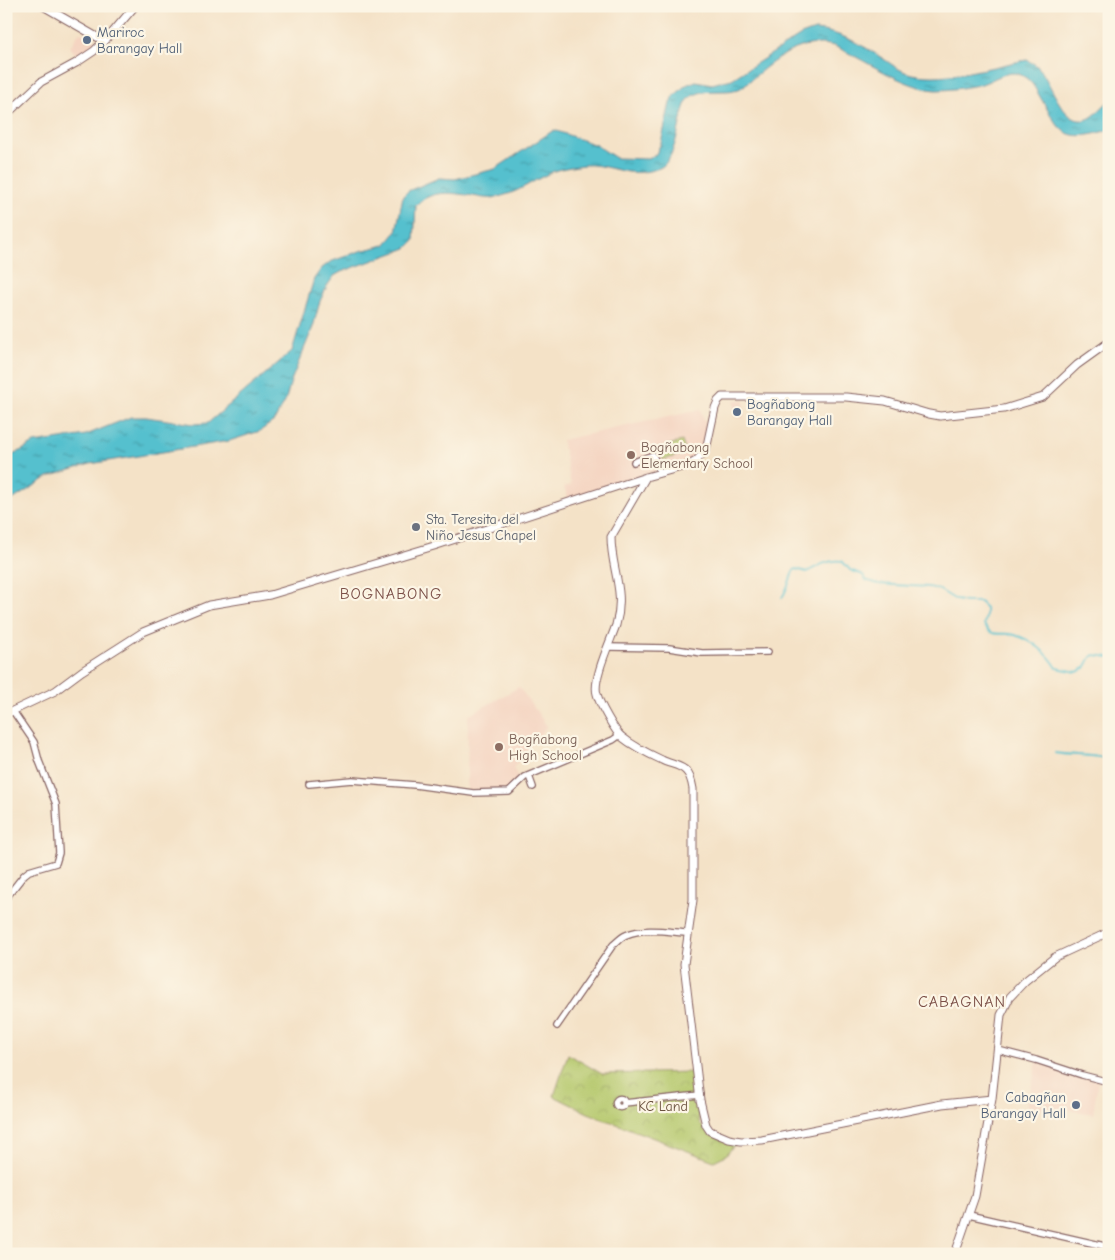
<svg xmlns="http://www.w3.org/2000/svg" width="1115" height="1260" font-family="'Comic Neue',sans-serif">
<defs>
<pattern id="park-crowns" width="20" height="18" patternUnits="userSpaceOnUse" patternTransform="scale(1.25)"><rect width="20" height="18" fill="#b4c76b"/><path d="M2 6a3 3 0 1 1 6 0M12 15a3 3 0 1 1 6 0" fill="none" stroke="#9caa5d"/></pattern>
<pattern id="water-ripples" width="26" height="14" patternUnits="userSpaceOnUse" patternTransform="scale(1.25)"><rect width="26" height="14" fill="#54c0ce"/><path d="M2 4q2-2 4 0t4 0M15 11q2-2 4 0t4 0" fill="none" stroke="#489ba7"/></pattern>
</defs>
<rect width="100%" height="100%" fill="#fcf5e5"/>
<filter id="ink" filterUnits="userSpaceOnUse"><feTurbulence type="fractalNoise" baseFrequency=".02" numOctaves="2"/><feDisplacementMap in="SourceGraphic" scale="10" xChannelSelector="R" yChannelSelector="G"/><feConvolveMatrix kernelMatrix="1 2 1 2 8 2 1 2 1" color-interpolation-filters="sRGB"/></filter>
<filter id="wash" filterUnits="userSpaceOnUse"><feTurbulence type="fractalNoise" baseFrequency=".0096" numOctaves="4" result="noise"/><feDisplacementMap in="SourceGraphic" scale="20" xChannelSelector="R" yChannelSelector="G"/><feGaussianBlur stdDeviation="1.12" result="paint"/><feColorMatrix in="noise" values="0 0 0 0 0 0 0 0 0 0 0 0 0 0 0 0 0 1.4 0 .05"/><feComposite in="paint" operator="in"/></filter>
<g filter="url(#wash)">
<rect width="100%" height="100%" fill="#f4e2c7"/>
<path fill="#f4d3c0" d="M 80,32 L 98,42 L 79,58 L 70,47 Z
M 734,400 L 744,400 L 744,419 L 734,417 Z
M 700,410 L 708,429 L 703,449 L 692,460 L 568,498 L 564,487 L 571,485 L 562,440 Z
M 519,687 L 547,726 L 513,768 L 519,778 L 509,790 L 467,791 L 468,716 Z
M 1037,1062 L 1098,1081 L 1093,1114 L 1069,1110 L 1072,1089 L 1067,1115 L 1027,1106 Z"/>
<path fill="#b4c76b" stroke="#7f734b" d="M 682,441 L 686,453 L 663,460 L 659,448 Z"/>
<path fill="url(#park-crowns)" stroke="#7f734b" d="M 568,1054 L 602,1074 L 693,1072 L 700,1124 L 710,1135 L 735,1144 L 726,1155 L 714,1161 L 588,1113 L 554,1096 Z"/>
<path fill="url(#water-ripples)" stroke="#4f707c" d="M 815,30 C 840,32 861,44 882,58 C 889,62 897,69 905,72 C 937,84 992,66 1027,60 C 1030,62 1035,64 1037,66 C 1050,77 1062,129 1088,119 C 1095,116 1103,106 1109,101 L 1109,130 C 1062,144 1061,132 1039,95 C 1034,86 1030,79 1021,75 C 1007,68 992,82 978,85 C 964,88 950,90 936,90 C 904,88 864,59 834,46 C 797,36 768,66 741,88 C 725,95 704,86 690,98 C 684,103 683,112 681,119 C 678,132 674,155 664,165 C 660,169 650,171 643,172 C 623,175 604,163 583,165 C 573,167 559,168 550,173 C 528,183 518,194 492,198 C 486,199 479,197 473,196 C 452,193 433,189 416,205 L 414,241 L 407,248 L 341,272 L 334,276 L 327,286 L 320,301 L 313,327 L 291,381 L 285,402 L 274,421 L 260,431 L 229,441 L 90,464 L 48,477 L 6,504 L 6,457 L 17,453 L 34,443 L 86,435 L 131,417 L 146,417 L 194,424 L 208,423 L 292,351 L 314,279 L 321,269 L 330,262 L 360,251 L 385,245 L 396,232 L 403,196 L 408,191 L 439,178 L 455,179 L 495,169 L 554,130 L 596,145 L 616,158 L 649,159 L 656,154 L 661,143 L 670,103 L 674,96 L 686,85 L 696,81 L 712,84 L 732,79 L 801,35 Z"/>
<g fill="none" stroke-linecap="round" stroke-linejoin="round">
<path stroke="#54c0ce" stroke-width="2" d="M 782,598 C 787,589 790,581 793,571 L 796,569 L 807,572 C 819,566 828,559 842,561 L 850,570 L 863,575 L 866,580 L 878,584 L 928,587 L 938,589 L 956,600 L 966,602 L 980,602 L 986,608 L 986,617 L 984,624 C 990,639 1002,631 1015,635 C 1032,640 1048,653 1057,668 L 1077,672 L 1085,668 L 1091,657 L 1095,655 L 1109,657
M 1055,753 C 1073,756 1091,754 1109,759"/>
</g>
</g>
<g filter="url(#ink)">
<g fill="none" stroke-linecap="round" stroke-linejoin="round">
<g stroke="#866362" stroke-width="8">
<path id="minor" d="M 634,462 L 653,455 L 660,473
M 608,647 L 669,648 L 702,653 L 768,652
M 529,776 L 533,787
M 309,784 L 352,780 L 415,785 L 473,793 L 509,792 L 525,777 L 613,740 L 620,735
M 6,898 L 24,875 L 29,871 L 56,863 L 59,853 L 56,804 L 39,761 L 34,742 L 13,711
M 557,1026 L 613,945 C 617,942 621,937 626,935 C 644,927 669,932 688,933
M 998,1050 L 1036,1060 L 1082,1075 L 1109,1082
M615.5 1103a4.5 4.5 0 1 1 9 0a4.5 4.5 0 1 1-9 0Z
M 624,1103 L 700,1095
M 969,1215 L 1109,1247"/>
</g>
<g stroke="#866362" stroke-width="9">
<path id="tertiary" d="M 43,6 L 104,41
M 6,115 L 41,82 L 76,63 L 94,51 L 112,33 L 135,6
M 646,477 L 611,537 C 611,570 626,590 616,625 C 611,640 592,680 597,694 C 599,703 615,732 622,737 C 633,746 649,754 662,760 C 669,764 681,765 686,771 C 691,776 692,783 693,789 L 693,900 L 684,964 L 700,1100 L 706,1125 L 710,1131 L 729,1139 L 741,1141 L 762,1140 L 942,1104 L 992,1099
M 6,714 L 55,691 L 82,671 L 143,632 L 209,605 L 270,595 L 434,546 L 646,477 L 689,465 L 696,461 L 706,450 L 715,408 L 718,401 L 722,397 L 846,397 L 885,401 L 929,414 L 940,416 L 1004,409 L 1043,397 L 1077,365 L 1109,342
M 955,1254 L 975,1196 L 992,1099 L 1001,1015 L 1010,997 L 1025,981 L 1055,957 L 1109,932"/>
</g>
<use href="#minor" stroke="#fff" stroke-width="5.5"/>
<use href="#tertiary" stroke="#fff" stroke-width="7"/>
</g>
</g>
<g fill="#5c6f8a" stroke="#fcf5e5" stroke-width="2">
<circle cx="87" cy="40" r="5"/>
<circle cx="737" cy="412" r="5"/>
<circle cx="1076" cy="1105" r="5"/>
</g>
<g fill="#8d6e63" stroke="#fcf5e5" stroke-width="2">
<circle cx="631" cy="455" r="5"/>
<circle cx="499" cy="747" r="5"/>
</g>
<circle fill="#6b7280" stroke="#fcf5e5" stroke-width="2" cx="416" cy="527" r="5"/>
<g text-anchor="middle" stroke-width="4.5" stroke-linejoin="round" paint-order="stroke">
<g font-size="14" fill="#4e5e75" stroke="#fcf5e5" text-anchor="start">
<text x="97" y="37">Mariroc<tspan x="97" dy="16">Barangay Hall</tspan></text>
<text x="747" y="409">Bogñabong<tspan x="747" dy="16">Barangay Hall</tspan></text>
<text x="1066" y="1102" text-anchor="end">Cabagñan<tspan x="1066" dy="16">Barangay Hall</tspan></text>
</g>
<g font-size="14" fill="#785e54" stroke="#fcf5e5" text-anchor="start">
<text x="641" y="452">Bogñabong<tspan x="641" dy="16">Elementary School</tspan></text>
<text x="509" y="744">Bogñabong<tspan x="509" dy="16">High School</tspan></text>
</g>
<g font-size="14" fill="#5b616d" stroke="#fcf5e5" text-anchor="start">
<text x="426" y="524">Sta. Teresita del<tspan x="426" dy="16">Niño Jesus Chapel</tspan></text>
</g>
<g font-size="14" fill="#6a513e" stroke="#fcf5e5">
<text x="663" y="1111">KC Land</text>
</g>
<g font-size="16" letter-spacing="1" fill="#7c5048" stroke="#fcf5e5">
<text x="391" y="599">BOGNABONG</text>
<text x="962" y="1007">CABAGNAN</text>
</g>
</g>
<rect width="1115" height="1260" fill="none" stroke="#fcf5e5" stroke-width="25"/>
</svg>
